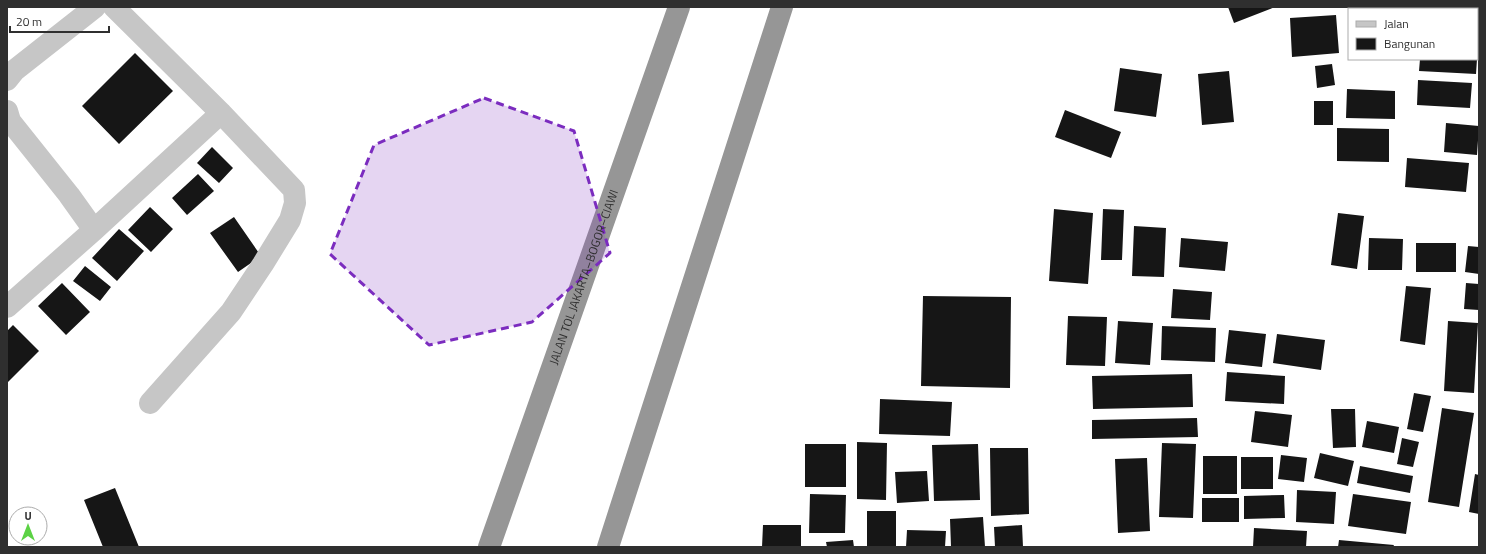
<svg xmlns="http://www.w3.org/2000/svg" width="1486" height="554" font-family="'Titillium Web',sans-serif">
<rect width="100%" height="100%" fill="#fff"/>
<path fill="#161616" d="M 1228,7 L 1275,7 L 1234,23 Z
M 1413,7 L 1435,7 L 1435,9 L 1413,9 Z
M 1444,7 L 1470,7 L 1470,9 L 1444,9 Z
M 1336,15 L 1339,53 L 1292,57 L 1290,18 Z
M 135,53 L 173,91 L 119,144 L 82,106 Z
M 1420,59 L 1477,59 L 1476,74 L 1419,71 Z
M 1332,64 L 1335,85 L 1317,88 L 1315,66 Z
M 1120,68 L 1162,74 L 1156,117 L 1114,111 Z
M 1229,71 L 1234,122 L 1202,125 L 1198,74 Z
M 1418,80 L 1472,83 L 1470,108 L 1417,105 Z
M 1347,89 L 1395,91 L 1395,119 L 1346,118 Z
M 1314,101 L 1333,101 L 1333,125 L 1314,125 Z
M 1065,110 L 1121,132 L 1111,158 L 1055,137 Z
M 1446,123 L 1479,126 L 1477,155 L 1444,152 Z
M 1337,128 L 1389,129 L 1389,162 L 1337,161 Z
M 212,147 L 233,168 L 219,183 L 197,163 Z
M 1407,158 L 1469,163 L 1466,192 L 1405,187 Z
M 198,174 L 214,191 L 187,215 L 172,198 Z
M 150,207 L 173,229 L 151,252 L 128,230 Z
M 1054,209 L 1093,213 L 1088,284 L 1049,281 Z
M 1103,209 L 1124,210 L 1122,260 L 1101,260 Z
M 1338,213 L 1364,216 L 1357,269 L 1331,265 Z
M 234,217 L 261,256 L 238,272 L 210,233 Z
M 1134,226 L 1166,228 L 1164,277 L 1132,276 Z
M 119,229 L 144,251 L 117,281 L 92,258 Z
M 1181,238 L 1228,242 L 1225,271 L 1179,267 Z
M 1369,238 L 1403,239 L 1402,270 L 1368,270 Z
M 1416,243 L 1456,243 L 1456,272 L 1416,272 Z
M 1468,246 L 1479,247 L 1479,274 L 1465,272 Z
M 85,266 L 111,287 L 100,301 L 73,281 Z
M 62,283 L 90,312 L 66,335 L 38,306 Z
M 1466,283 L 1479,284 L 1479,310 L 1464,309 Z
M 1406,286 L 1431,288 L 1425,345 L 1400,341 Z
M 1173,289 L 1212,292 L 1210,320 L 1171,318 Z
M 923,296 L 1011,297 L 1010,388 L 921,386 Z
M 1068,316 L 1107,317 L 1105,366 L 1066,365 Z
M 1118,321 L 1153,323 L 1150,365 L 1115,363 Z
M 1448,321 L 1478,323 L 1474,393 L 1444,391 Z
M 13,325 L 39,351 L 7,383 L 7,331 Z
M 1162,326 L 1216,328 L 1215,362 L 1161,360 Z
M 1229,330 L 1266,334 L 1262,367 L 1225,363 Z
M 1277,334 L 1325,340 L 1321,370 L 1273,363 Z
M 1227,372 L 1285,376 L 1284,404 L 1225,401 Z
M 1192,374 L 1193,407 L 1093,409 L 1092,376 Z
M 1414,393 L 1431,396 L 1423,432 L 1407,429 Z
M 880,399 L 952,402 L 950,436 L 879,434 Z
M 1442,408 L 1474,413 L 1459,507 L 1428,502 Z
M 1331,409 L 1355,409 L 1356,447 L 1333,448 Z
M 1255,411 L 1292,415 L 1288,447 L 1251,442 Z
M 1197,418 L 1198,437 L 1092,439 L 1092,420 Z
M 1367,421 L 1399,427 L 1394,453 L 1362,447 Z
M 1402,438 L 1419,442 L 1413,467 L 1397,464 Z
M 857,442 L 887,443 L 886,500 L 857,499 Z
M 1162,443 L 1196,444 L 1193,518 L 1159,517 Z
M 805,444 L 846,444 L 846,487 L 805,487 Z
M 978,444 L 980,500 L 934,501 L 932,445 Z
M 990,448 L 1028,448 L 1029,514 L 991,516 Z
M 1320,453 L 1354,461 L 1348,486 L 1314,478 Z
M 1281,455 L 1307,458 L 1304,482 L 1278,479 Z
M 1203,456 L 1237,456 L 1237,494 L 1203,494 Z
M 1241,457 L 1273,457 L 1273,489 L 1241,489 Z
M 1147,458 L 1150,531 L 1118,533 L 1115,459 Z
M 1360,466 L 1413,476 L 1410,493 L 1357,483 Z
M 927,471 L 929,501 L 897,503 L 895,472 Z
M 1475,474 L 1479,475 L 1479,514 L 1469,512 Z
M 115,488 L 139,547 L 103,547 L 84,500 Z
M 1297,490 L 1336,492 L 1334,524 L 1296,522 Z
M 810,494 L 846,495 L 845,533 L 809,533 Z
M 1353,494 L 1411,502 L 1406,534 L 1348,526 Z
M 1284,495 L 1285,518 L 1244,519 L 1244,496 Z
M 1202,498 L 1239,498 L 1239,522 L 1202,522 Z
M 867,511 L 896,511 L 896,547 L 867,547 Z
M 983,517 L 985,547 L 951,547 L 950,519 Z
M 763,525 L 801,525 L 801,547 L 762,547 Z
M 1022,525 L 1023,547 L 995,547 L 994,527 Z
M 1254,528 L 1307,531 L 1306,547 L 1253,547 Z
M 907,530 L 946,531 L 945,547 L 906,547 Z
M 853,540 L 854,547 L 827,547 L 826,542 Z
M 1339,540 L 1394,545 L 1393,547 L 1338,547 Z"/>
<g fill="none" stroke-linecap="round" stroke-linejoin="round">
<path stroke="#c6c6c6" stroke-width="22" d="M 114,7 L 221,113 L 294,190 L 295,203 L 290,220 L 263,264 L 231,312 L 150,403
M 7,80 L 15,70 L 95,7
M 7,111 L 10,121 L 69,195 L 94,230
M 7,307 L 94,230 L 221,113"/>
<g stroke="#969696" stroke-width="22">
<path id="s1" d="M 489,547 L 679,7"/>
<path d="M 608,547 L 782,7"/>
</g>
</g>
<path fill="#7b2cbf" fill-opacity="0.2" stroke="#7b2cbf" stroke-width="3" stroke-dasharray="8 5" stroke-linejoin="round" d="M 484,98 L 574,131 L 610,253 L 532,322 L 429,345 L 330,254 L 374,145 Z"/>
<g text-anchor="middle" stroke-width="4" stroke-linejoin="round" paint-order="stroke">
<g font-size="12" fill="#2f2f2f" stroke="#fff">
<text dy="4" stroke="none"><textPath href="#s1" startOffset="286">JALAN TOL JAKARTA–BOGOR–CIAWI</textPath></text>
</g>
</g>
<rect width="1486" height="554" fill="none" stroke="#2f2f2f" stroke-width="16"/>
<rect x="1348" y="8" width="130" height="52" fill="#ffffff" stroke="#acacac"/>
<rect x="1356" y="21" width="20" height="6" fill="#c6c6c6" stroke="#acacac"/>
<text x="1384" y="28" font-size="12" fill="#2f2f2f">Jalan</text>
<rect x="1356" y="38" width="20" height="12" fill="#161616" stroke="#acacac"/>
<text x="1384" y="48" font-size="12" fill="#2f2f2f">Bangunan</text>
<g transform="translate(28 526)"><circle r="19" fill="#ffffff" stroke="#acacac"/>
<path d="M0-3L7 15L0 10L-7 15Z" fill="#5cd245"/>
<text y="-6" font-size="11" font-weight="bold" text-anchor="middle" fill="#2f2f2f">U</text>
</g>
<path d="M10 26v6h99v-6" fill="none" stroke="#2f2f2f" stroke-width="2"/>
<text x="16" y="26" font-size="12" fill="#2f2f2f" stroke="#ffffff" stroke-width="3" paint-order="stroke">20 m</text>
</svg>
